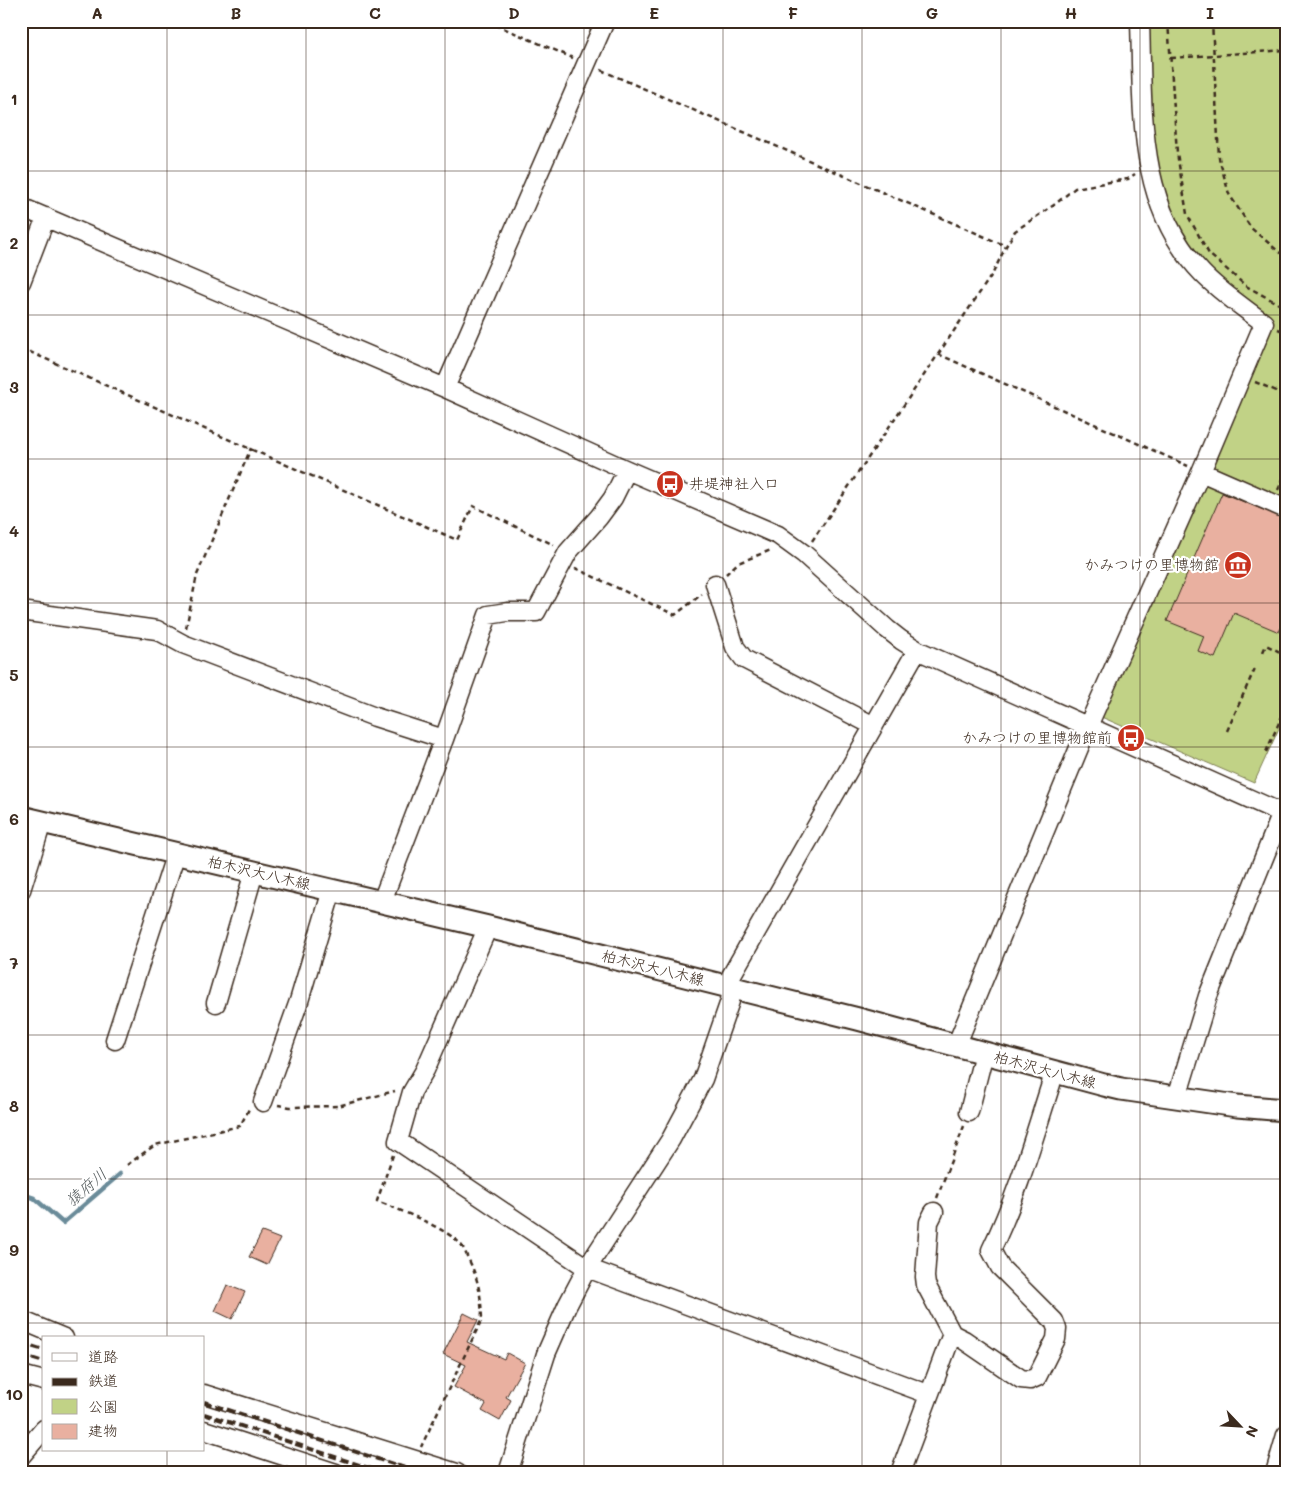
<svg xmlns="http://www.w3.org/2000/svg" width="1307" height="1494" font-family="Mali,'Klee One',sans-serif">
<rect width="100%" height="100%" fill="#fff"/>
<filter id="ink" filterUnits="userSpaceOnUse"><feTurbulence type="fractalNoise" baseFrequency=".02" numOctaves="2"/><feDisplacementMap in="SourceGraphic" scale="10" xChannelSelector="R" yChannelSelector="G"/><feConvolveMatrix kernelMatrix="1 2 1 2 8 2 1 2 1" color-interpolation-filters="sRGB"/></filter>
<g filter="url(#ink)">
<path fill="#c1d286" stroke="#7e7e52" d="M 1144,21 L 1286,21 L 1286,713 L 1254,783 L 1099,716 L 1273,321 L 1247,305 L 1185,247 L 1153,164 Z"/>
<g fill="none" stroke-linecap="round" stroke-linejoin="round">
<path stroke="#6a8b99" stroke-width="4.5" d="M 21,1202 L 28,1196 L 34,1198 L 63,1223 L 120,1174"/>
</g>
<path fill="#e9b0a0" stroke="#3b2a1e" d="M 1222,493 L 1286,519 L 1286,616 L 1279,632 L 1234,613 L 1215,658 L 1198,651 L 1204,636 L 1167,621 Z
M 262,1232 L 280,1239 L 267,1265 L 249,1257 Z
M 227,1285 L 245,1292 L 232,1319 L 215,1311 Z
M 464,1313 L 478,1320 L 467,1342 L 504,1359 L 507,1353 L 525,1363 L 506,1397 L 511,1400 L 500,1421 L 482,1411 L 486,1404 L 454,1387 L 466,1365 L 443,1354 Z"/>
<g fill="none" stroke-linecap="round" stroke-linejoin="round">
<g stroke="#3b2a1e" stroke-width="21">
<path id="minor" d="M 21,207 L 445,388 L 627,470 L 778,535 L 804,554 L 887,629 L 901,640 L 917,650 L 1286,815
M 21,282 L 46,217
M 445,388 L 605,21
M 1201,472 L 1286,509
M 715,584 L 735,647 L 744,659 L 874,726
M 21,611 L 157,630 L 183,644 L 375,717 L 444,739
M 21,890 L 42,822
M 382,901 L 444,739 L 488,615 L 507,612 L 536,612 L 568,552 L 599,517 L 613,498 L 627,470
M 488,927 L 425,1070 L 412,1092 L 398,1141 L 587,1268 L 928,1394
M 216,1003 L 254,872
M 115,1040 L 176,853
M 956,1046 L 1088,726 L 1201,472 L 1264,323 C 1243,307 1220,292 1202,273 C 1136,205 1143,109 1140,21
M 1177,1097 L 1208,996 L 1282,813
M 263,1102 L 299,1001 L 332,890
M 969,1112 L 984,1053
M 934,1212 L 929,1222 L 925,1277 L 926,1285 L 952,1334 L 964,1340 L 1021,1379 L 1030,1380 L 1037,1377 L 1056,1339 L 1057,1329 L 1054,1321 L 1000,1267 L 991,1250 C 1017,1197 1033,1140 1051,1084 L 1053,1072
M 21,1320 L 64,1338
M 21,1375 L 44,1381
M 204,1394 L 457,1473
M 204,1430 L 336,1473
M 21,1456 L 44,1429
M 508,1473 L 546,1354 L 567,1306 L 587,1268 L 671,1139 L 703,1079 L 730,1001 L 732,987 L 731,976 L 917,650
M 900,1473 L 952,1334
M 1275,1473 L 1286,1435"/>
</g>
<g stroke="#3b2a1e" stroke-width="25">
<path id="major" d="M 21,817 L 488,927 L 858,1019 L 1104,1085 L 1121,1089 L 1237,1106 L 1286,1110"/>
</g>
<path stroke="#3b2a1e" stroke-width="2.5" stroke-dasharray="5 4" stroke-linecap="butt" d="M 487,21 L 573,58
M 1168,21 L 1177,153 L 1187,214 L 1209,254 L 1246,286 L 1286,308
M 1212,21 L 1219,158 L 1229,194 L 1251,228 L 1278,251 L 1286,256
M 1171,58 L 1286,50
M 601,70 L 1006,246
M 1278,329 L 1286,332
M 21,348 L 457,540 L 473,506 L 554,545
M 938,354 L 1188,466
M 1255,382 L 1286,395
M 1278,490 L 1286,473
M 812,541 L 993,273 L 1006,246 L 1015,231 L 1054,205 L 1075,188 L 1128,179 L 1135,174
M 575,568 L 675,615 L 702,594
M 726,574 L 738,563 L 771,550
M 186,628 L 197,575 L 251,448
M 1263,652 L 1266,645 L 1286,655
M 1227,731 L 1256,666
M 1266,752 L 1286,707
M 278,1105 L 290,1107 L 338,1106 L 395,1091
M 393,1155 L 377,1201 C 397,1209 450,1229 462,1246 C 465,1250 466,1255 469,1260 C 479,1281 481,1296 482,1319 L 421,1447
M 127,1165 L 155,1145 L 240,1126 L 249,1109
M 937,1198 L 964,1126"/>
<use href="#minor" stroke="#fff" stroke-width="18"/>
<use href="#major" stroke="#fff" stroke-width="21"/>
<path stroke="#3b2a1e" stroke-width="4" stroke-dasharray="8 4" stroke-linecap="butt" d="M 21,1343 L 44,1350
M 21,1355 L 44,1362
M 204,1402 L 420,1473
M 204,1414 L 384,1473"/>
</g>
</g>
<path fill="none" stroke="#3b2a1e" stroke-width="1" stroke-opacity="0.55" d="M 167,21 L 167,1338M 306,21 L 306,1473M 445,21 L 445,1473M 584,21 L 584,1473M 723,21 L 723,1473M 862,21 L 862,1473M 1001,21 L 1001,1473M 1140,21 L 1140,1473M 21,171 L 1286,171M 21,315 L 1286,315M 21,459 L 1286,459M 21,603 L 1286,603M 21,747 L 1286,747M 21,891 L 1286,891M 21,1035 L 1286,1035M 21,1179 L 1286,1179M 21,1323 L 1286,1323M 167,1450 L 167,1473"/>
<defs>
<g id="bus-disc" transform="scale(1.4375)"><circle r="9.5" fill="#c8321e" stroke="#fff"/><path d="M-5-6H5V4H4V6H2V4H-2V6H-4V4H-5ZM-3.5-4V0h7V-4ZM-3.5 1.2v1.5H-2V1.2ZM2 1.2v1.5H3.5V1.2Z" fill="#fff"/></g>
<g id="museum-disc" transform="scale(1.4375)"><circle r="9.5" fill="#c8321e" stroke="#fff"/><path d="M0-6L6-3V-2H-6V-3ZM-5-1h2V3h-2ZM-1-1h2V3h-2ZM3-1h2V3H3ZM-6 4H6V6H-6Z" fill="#fff"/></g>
</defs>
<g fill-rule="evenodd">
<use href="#bus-disc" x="670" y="484"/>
<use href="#museum-disc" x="1238" y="565"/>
<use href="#bus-disc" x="1131" y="738"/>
</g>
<g text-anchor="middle" stroke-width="4.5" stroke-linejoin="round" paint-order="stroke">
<g font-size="15" fill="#3b2a1e" stroke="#fff" text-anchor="end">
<text x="689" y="489" text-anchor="start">井堤神社入口</text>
<text x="1219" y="570">かみつけの里博物館</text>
<text x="1112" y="743">かみつけの里博物館前</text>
</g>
<g font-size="15" fill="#3b2a1e" stroke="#fff">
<text transform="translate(259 873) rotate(13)" y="5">柏木沢大八木線</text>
<text transform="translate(653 968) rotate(14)" y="5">柏木沢大八木線</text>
<text transform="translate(1045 1070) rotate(15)" y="5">柏木沢大八木線</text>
</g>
<g font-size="16" font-style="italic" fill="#535a5c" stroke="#fff">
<text transform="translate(86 1187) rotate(-41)" y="6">猿府川</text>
</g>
</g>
<rect width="1307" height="1494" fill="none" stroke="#fff" stroke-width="55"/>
<rect x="42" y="1336" width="162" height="115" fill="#ffffff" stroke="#b1aaa5"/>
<rect x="52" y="1353" width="25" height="8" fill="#ffffff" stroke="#b1aaa5"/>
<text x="88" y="1362" font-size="15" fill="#3b2a1e">道路</text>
<rect x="52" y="1378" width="25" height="8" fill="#3b2a1e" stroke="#b1aaa5"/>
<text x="88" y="1386" font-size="15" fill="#3b2a1e">鉄道</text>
<rect x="52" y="1399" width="25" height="15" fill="#c1d286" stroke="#b1aaa5"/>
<text x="88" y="1412" font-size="15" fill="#3b2a1e">公園</text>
<rect x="52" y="1424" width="25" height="15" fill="#e9b0a0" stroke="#b1aaa5"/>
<text x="88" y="1436" font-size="15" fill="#3b2a1e">建物</text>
<g transform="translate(1240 1426) rotate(115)" stroke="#ffffff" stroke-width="4" paint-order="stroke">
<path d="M0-4L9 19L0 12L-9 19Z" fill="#3b2a1e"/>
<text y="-8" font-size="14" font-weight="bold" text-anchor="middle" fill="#3b2a1e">N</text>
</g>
<rect x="28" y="28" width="1252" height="1438" fill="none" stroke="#3b2a1e" stroke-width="2"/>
<g font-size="16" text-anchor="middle" font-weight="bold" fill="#3b2a1e">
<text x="97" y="19">A</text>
<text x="236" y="19">B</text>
<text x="375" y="19">C</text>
<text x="514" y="19">D</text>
<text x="654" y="19">E</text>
<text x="793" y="19">F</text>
<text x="932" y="19">G</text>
<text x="1071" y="19">H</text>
<text x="1210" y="19">I</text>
<text x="14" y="105">1</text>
<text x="14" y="249">2</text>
<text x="14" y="393">3</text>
<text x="14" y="537">4</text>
<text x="14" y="681">5</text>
<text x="14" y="825">6</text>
<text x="14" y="969">7</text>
<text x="14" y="1112">8</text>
<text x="14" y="1256">9</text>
<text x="14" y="1400">10</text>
</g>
</svg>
